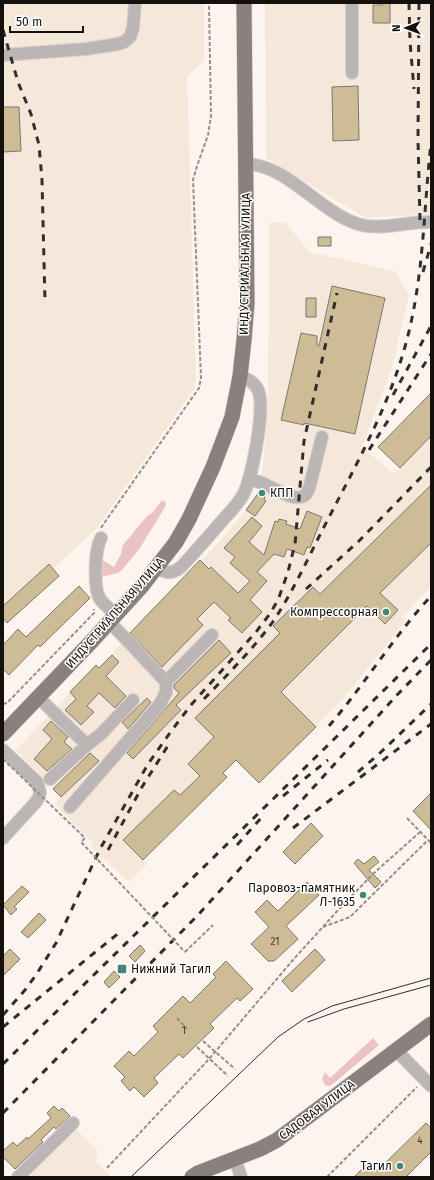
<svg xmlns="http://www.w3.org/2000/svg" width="434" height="1180" font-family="'Fira Sans',sans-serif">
<rect width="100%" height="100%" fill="#fdf5ed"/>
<path fill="#f6e7db" d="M 3,3 L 204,3 L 204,61 L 187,77 L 196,381 L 194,389 L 96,529 L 53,569 L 48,564 L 3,606 Z
M 265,3 L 431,3 L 431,214 L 366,218 L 266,158 Z
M 285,222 L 312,255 L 314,253 L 394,271 L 409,294 L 392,368 L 362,447 L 394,474 L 431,436 L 431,587 L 402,617 L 405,621 L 349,692 L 316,727 L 259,783 L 236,760 L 223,773 L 227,777 L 143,860 L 147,864 L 129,882 L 91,847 L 93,843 L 55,804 L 61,797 L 16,750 L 96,665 L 99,668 L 130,633 L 218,543 L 246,510 L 257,495 L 262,473 L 268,408 L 269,223 Z
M 72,1129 L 77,1130 L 97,1150 L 98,1156 L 95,1160 L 110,1175 L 108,1177 L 26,1177 Z"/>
<path fill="#ecc3c4" d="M 162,500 L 166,503 L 165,507 L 140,548 L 123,569 L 118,573 L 102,577 L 101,559 L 114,567 L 121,554 L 123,545 L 147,516 L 152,513 Z
M 373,1038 L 379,1045 L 333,1084 L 329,1086 L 325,1085 L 322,1079 L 325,1072 L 330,1078 Z"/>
<path fill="#cebc97" stroke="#7b776f" d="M 382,3 L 390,3 L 390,23 L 373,23 L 373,5 L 382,5 Z
M 358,86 L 359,140 L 333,141 L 332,87 Z
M 3,107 L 19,107 L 21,151 L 3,152 Z
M 318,237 L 331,237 L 331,246 L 318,246 Z
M 332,286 L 385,298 L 355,434 L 304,423 L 304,425 L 281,420 L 301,333 L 317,336 L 317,345 L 319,346 Z
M 306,298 L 316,298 L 316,317 L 306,317 Z
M 431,393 L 431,436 L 400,468 L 378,447 Z
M 431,485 L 431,543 L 380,593 L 398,610 L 385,624 L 367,606 L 281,692 L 316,727 L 259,783 L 236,760 L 223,773 L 227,777 L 143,860 L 123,840 L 174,790 L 180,795 L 200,776 L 188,764 L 214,737 L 195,718 L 280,633 L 273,626 L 313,587 L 320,594 Z
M 259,490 L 266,493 L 264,499 L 266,501 L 255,516 L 246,510 L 257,495 Z
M 307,511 L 322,517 L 310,548 L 307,547 L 304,555 L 287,549 L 284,557 L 274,554 L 257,572 L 267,581 L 250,600 L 262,612 L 242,633 L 228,620 L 231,618 L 214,602 L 197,619 L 203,625 L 162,667 L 130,633 L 200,560 L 209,569 L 211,567 L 238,593 L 250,581 L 230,563 L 235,557 L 224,548 L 252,517 L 262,526 L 249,542 L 264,555 L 275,521 L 278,522 L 279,519 L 287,521 L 286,524 L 300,529 Z
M 49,564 L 59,576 L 7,623 L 3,618 L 3,606 Z
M 79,586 L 90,598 L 40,647 L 38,645 L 9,675 L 3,669 L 3,645 L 18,629 L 26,637 Z
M 219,640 L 231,653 L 176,705 L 181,710 L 133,759 L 127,753 L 179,693 L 174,688 L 174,685 Z
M 112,655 L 119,662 L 106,676 L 126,696 L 115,708 L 99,693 L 87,706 L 94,712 L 81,725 L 65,710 L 76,699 L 70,692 L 96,665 L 99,668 Z
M 147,698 L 151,702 L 128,729 L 122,722 Z
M 51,721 L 68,737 L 64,742 L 72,749 L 47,771 L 34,759 L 52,739 L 43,730 Z
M 90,753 L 99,761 L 61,797 L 53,789 Z
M 431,793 L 431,830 L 413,811 Z
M 311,823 L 323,836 L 295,864 L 283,852 Z
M 374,856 L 379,862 L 369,870 L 381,882 L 375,888 L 354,863 L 358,859 L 364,864 Z
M 307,882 L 319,895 L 286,926 L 298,939 L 274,961 L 268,961 L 251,944 L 269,927 L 255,912 L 267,900 L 278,911 Z
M 22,886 L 29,892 L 14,907 L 17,909 L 11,915 L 3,905 Z
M 39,913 L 46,920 L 28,938 L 21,932 Z
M 140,945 L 145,951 L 135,962 L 129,956 Z
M 10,949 L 20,959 L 3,976 L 3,956 Z
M 315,949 L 325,960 L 292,992 L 282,981 Z
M 226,961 L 253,989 L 240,1001 L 237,998 L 210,1024 L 214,1028 L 183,1058 L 179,1054 L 154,1078 L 158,1083 L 144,1097 L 134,1087 L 130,1091 L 121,1081 L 125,1077 L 114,1066 L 129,1051 L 134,1056 L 158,1032 L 153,1026 L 183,996 L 190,1003 L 216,977 L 213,974 Z
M 114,971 L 120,977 L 109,988 L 104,982 Z
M 54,1106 L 59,1111 L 62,1108 L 70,1116 L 56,1129 L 54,1127 L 41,1140 L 43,1142 L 15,1169 L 3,1157 L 3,1151 L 13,1142 L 17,1146 L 27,1137 L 28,1139 L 51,1118 L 47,1113 Z
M 426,1123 L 431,1128 L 431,1152 L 406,1177 L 354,1177 L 369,1162 L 377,1171 Z"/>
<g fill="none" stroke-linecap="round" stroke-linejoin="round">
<g stroke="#d8d0c9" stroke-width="14">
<path id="minor" d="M 3,55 L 86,49 L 118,44 L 124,42 L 130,37 L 133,28 L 135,3
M 352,73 L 352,3
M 246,164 C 287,165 317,209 355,223 C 377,232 407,221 431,222
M 249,480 C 253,481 258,481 262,483 C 272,487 293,502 304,496 C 307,494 309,489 310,485 L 322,437
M 101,538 C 95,549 93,588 100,599 C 104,605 111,610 116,614
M 157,568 C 168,574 173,574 182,566 C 196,551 209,536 222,521 C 230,512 238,504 243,495 C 252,479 266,406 258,390 C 254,382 248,379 240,376
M 109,622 L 125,638 L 166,682 L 212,635
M 38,697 L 87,745 L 50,779
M 87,745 L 101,734 L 133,700
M 3,750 L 37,782 L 40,792 L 39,797 L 35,803 L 3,838
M 70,807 L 160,704 L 166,692 L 166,682
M 396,1050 L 431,1086
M 235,1159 L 241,1177
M 18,1177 L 73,1123"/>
</g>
<g stroke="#d8d0c9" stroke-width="16">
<path id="major" d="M 3,734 L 92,641 L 142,586 L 176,542 L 189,519 L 213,467 L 232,417 L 240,376 L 244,340 L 247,303 L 244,3
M 192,1177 L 198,1173 L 260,1149 L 277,1140 L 431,1024"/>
</g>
<path stroke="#96908b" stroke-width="2" stroke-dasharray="4 2" stroke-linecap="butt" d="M 101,528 L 107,519 L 199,388 L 201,378 L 193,180 L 197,166 L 208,135 L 211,116 L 209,3
M 3,704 L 7,703 L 94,613 L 94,609
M 407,818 L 431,843
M 323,927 L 350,917 L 428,840
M 185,952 L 213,925
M 177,1018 L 187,1029
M 203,1041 L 235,1069
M 197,1047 L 228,1076
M 107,1168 L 209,1059 L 292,961 L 340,908 L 374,873 L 420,832
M 327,1177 L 417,1087"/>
<use href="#minor" stroke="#bbb6b5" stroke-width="12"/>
<use href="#major" stroke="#89817e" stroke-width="15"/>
<path stroke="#312e2b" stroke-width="1" d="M 308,1022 L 344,1009 L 431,985
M 131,1177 L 278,1037 L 304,1019 L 332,1006 L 431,978"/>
<path stroke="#312e2b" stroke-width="3" stroke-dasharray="7 7" stroke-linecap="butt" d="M 409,3 L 410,42 L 414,89
M 419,3 L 418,139 L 420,221
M 3,30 L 18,82 L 31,114 L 39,145 L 42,180 L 45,302
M 423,272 L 431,244
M 393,395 L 431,326
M 369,450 L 431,354
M 306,589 L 359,541 L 431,467
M 204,699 C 228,674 252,650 272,623 C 293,592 308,558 325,525 C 358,461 394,398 410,327 C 424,267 424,205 431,143
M 329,726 C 365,684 394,636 431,596
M 358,772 L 379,754 L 431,704
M 283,796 L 328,760
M 293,828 L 431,724
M 237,845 L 262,817
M 108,850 L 142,787 L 169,744
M 3,1015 L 25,990 L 36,975 L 56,943 L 100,849 L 148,764 L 172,730 L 191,705 L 256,632 L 269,615 L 278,600 L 288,572 L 295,544 L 304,441 L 337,293
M 3,1027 L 120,932
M 3,1064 L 431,644
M 3,1113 L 198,915 L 397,695 L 431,660"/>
<path stroke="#96908b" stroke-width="2" stroke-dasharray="4 2" stroke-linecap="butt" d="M 3,759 L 85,838 L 81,842 L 185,952"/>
</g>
<g fill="#438679" stroke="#fff" stroke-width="1.5">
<circle cx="262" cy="493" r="4"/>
<circle cx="386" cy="612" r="4"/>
<circle cx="363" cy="895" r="4"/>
<rect x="117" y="964" width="10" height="10" rx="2"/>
<circle cx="400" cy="1166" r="4"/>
</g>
<g text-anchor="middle" stroke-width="3" stroke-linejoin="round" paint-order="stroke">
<g font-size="10" fill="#423b30">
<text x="275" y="945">21</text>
<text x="184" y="1034">1</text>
<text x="420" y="1144">4</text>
</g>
<g font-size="12" fill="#13100e" stroke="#fff">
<text transform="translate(245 264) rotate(-89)" y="4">ИНДУСТРИАЛЬНАЯ УЛИЦА</text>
<text transform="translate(115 613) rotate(-49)" y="4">ИНДУСТРИАЛЬНАЯ УЛИЦА</text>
<text transform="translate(317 1110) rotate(-37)" y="4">САДОВАЯ УЛИЦА</text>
</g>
<g font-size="12" fill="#13100e" stroke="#fff" text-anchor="end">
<text x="270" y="497" text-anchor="start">КПП</text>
<text x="378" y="616">Компрессорная</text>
<text x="355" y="892">Паровоз-памятник<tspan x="355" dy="14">Л-1635</tspan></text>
<text x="131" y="973" text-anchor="start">Нижний Тагил</text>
<text x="392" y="1170">Тагил</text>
</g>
</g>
<rect width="434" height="1180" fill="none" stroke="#13100e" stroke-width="8"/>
<g transform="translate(406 28) rotate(269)" stroke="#ffffff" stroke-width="3" paint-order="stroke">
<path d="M0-3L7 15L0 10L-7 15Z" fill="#13100e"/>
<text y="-6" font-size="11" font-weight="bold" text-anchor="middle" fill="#13100e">N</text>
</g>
<path d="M10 26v6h73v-6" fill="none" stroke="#13100e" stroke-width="2"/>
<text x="16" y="26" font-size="12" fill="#13100e" stroke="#ffffff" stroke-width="3" paint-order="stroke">50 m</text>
</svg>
